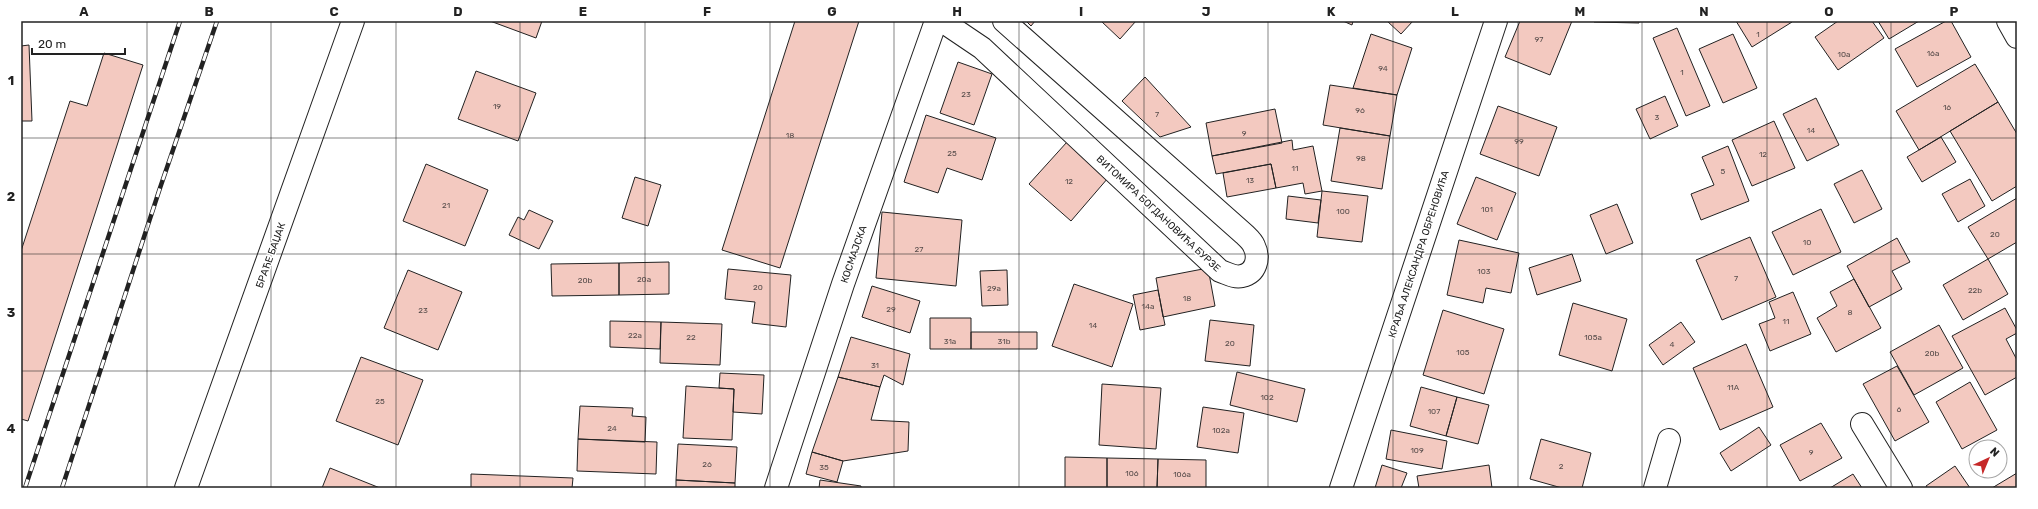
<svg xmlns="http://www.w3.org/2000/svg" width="2038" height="509" font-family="Rubik,sans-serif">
<rect width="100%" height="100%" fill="#fff"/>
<path fill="#f3c9c0" stroke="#222" d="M 490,21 L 542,21 L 536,38 Z
M 795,21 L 859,21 L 780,268 L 722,250 Z
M 1026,21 L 1035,21 L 1031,26 Z
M 1101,21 L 1136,21 L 1120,39 Z
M 1343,21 L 1353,21 L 1352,25 Z
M 1387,21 L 1413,21 L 1401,34 Z
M 1520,21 L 1572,21 L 1550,75 L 1505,57 Z
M 1594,21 L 1639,21 L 1639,23 L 1594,22 Z
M 1736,21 L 1791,21 L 1792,22 L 1752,47 Z
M 1838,21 L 1872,21 L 1884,38 L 1838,70 L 1815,37 Z
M 1878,21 L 1919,21 L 1889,39 Z
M 1946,21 L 1951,21 L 1971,57 L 1917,87 L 1895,49 Z
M 1677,28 L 1710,106 L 1686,116 L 1653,38 Z
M 1371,34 L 1412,48 L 1397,95 L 1353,88 Z
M 1733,34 L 1757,88 L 1723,103 L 1699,49 Z
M 29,45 L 32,121 L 21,121 L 21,46 Z
M 104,53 L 143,65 L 28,421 L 21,419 L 21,251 L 70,101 L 87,106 Z
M 958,62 L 992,74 L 974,125 L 940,113 Z
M 1975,64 L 1998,102 L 1919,150 L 1896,111 Z
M 476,71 L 536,93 L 518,141 L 458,119 Z
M 1145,77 L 1191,127 L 1160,137 L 1122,101 Z
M 1330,85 L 1397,95 L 1390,136 L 1323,125 Z
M 1665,96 L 1678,126 L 1650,139 L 1636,109 Z
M 1816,98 L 1839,145 L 1807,161 L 1783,114 Z
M 1998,102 L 2017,134 L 2017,186 L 1992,201 L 1950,131 Z
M 1498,106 L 1557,127 L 1539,176 L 1480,154 Z
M 1275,109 L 1282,143 L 1212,156 L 1206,123 Z
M 926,115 L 996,138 L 982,180 L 947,168 L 938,193 L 904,182 Z
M 1774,121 L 1795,168 L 1752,186 L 1732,140 Z
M 1340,128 L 1390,136 L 1382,189 L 1331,181 Z
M 1941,137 L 1956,162 L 1922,182 L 1907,157 Z
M 1292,140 L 1293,150 L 1313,146 L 1322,191 L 1305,194 L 1303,183 L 1276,188 L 1271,164 L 1216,174 L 1212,156 Z
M 1067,142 L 1108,178 L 1071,221 L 1029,184 Z
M 1728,146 L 1749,201 L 1701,220 L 1691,194 L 1714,185 L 1702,157 Z
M 426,164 L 488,190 L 465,246 L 403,221 Z
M 1271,164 L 1276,188 L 1227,197 L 1223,173 Z
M 1862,170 L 1882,209 L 1854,223 L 1834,184 Z
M 635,177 L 661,185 L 648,226 L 622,218 Z
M 1476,177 L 1516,193 L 1497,240 L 1457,224 Z
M 1970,179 L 1985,206 L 1958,222 L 1942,194 Z
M 1322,191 L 1368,196 L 1362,242 L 1317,237 Z
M 1288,196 L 1321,200 L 1318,223 L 1286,219 Z
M 2017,198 L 2017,242 L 1988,259 L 1968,227 Z
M 1617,204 L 1633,243 L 1606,254 L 1590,215 Z
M 1821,209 L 1841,252 L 1793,275 L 1772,232 Z
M 529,210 L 553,221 L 539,249 L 509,235 L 518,217 L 524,220 Z
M 882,212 L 962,220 L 956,286 L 876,278 Z
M 1750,237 L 1776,297 L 1722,320 L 1696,260 Z
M 1897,238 L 1910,262 L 1892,271 L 1902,289 L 1869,307 L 1847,266 Z
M 1459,240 L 1519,253 L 1511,293 L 1486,288 L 1483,303 L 1447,295 Z
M 1572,254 L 1581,281 L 1537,295 L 1529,268 Z
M 1988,259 L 2008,294 L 1963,320 L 1943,285 Z
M 669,262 L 669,294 L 619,295 L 619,263 Z
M 619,263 L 619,295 L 552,296 L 551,264 Z
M 1208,268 L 1215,306 L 1163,317 L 1156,278 Z
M 728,269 L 791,275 L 786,327 L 752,323 L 755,302 L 725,299 Z
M 408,270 L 462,292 L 438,350 L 384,328 Z
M 1007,270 L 1008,305 L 982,306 L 980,271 Z
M 1854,279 L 1881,328 L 1836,352 L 1817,318 L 1837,306 L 1830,292 Z
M 1074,284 L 1133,304 L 1112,367 L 1052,346 Z
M 872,286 L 920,301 L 910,333 L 862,317 Z
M 1158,290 L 1165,325 L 1140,330 L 1133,295 Z
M 1793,292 L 1811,334 L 1770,351 L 1759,324 L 1775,318 L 1769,302 Z
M 1573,303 L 1627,319 L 1612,371 L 1559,355 Z
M 2005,308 L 2017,330 L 2017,333 L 2006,339 L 2017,360 L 2017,377 L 1985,395 L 1952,336 Z
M 1443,310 L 1504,329 L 1484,394 L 1423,375 Z
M 930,318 L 971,318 L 971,349 L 930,349 Z
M 1210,320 L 1254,325 L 1250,366 L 1205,361 Z
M 610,321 L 661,322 L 660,349 L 610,347 Z
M 661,322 L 722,324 L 720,365 L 660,363 Z
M 1681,322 L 1695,342 L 1663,365 L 1649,345 Z
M 1939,325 L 1963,368 L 1914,395 L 1890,352 Z
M 971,332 L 1037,332 L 1037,349 L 971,349 Z
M 851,337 L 910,354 L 903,385 L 884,375 L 880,387 L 838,377 Z
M 1746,344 L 1773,407 L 1720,430 L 1693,368 Z
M 361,357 L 423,380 L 398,445 L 336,421 Z
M 1897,366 L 1929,422 L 1895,441 L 1863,384 Z
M 1237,372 L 1305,389 L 1297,422 L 1230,405 Z
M 720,373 L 764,375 L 762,414 L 733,412 L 734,389 L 719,388 Z
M 838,377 L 880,387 L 871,420 L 909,422 L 908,451 L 843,461 L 812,452 Z
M 1970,382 L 1997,430 L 1962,449 L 1936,402 Z
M 1102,384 L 1161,388 L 1156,449 L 1099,445 Z
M 686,386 L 734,389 L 732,440 L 683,438 Z
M 1421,387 L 1457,397 L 1446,436 L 1410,426 Z
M 1457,397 L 1489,405 L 1478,444 L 1446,436 Z
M 580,406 L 633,408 L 632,416 L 646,417 L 645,442 L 578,439 Z
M 1203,407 L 1244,413 L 1238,453 L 1197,447 Z
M 1821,423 L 1842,458 L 1800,481 L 1780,445 Z
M 1759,427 L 1771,445 L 1731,471 L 1720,453 Z
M 1391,430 L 1447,441 L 1442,469 L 1386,459 Z
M 578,439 L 657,442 L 656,474 L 577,471 Z
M 1541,439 L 1591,453 L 1582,488 L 1562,488 L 1530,479 Z
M 678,444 L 737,447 L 735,483 L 676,480 Z
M 812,452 L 843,461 L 837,482 L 806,474 Z
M 1065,457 L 1107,458 L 1107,488 L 1065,488 Z
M 1107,458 L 1158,459 L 1157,488 L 1107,488 Z
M 1158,459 L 1206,460 L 1206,488 L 1157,488 Z
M 1382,465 L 1407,473 L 1401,488 L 1375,488 Z
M 1489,465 L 1492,488 L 1419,488 L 1417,476 Z
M 1955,466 L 1970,488 L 1927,488 L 1926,486 Z
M 330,468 L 380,488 L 322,488 Z
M 2017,473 L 2017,488 L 1992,488 Z
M 471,474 L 573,478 L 572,488 L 471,488 Z
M 1853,474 L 1862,488 L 1830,488 Z
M 676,480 L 735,483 L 735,488 L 676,488 Z
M 820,480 L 861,486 L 861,488 L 819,488 Z"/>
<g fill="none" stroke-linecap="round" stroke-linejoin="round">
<g stroke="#222" stroke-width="24">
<path id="street" d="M 942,21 L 982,48 L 1220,271 C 1227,273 1234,278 1242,276 C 1256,273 1260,258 1254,246 C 1252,241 1247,237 1244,234 L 1004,21
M 1862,424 L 1901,488
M 1341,488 L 1496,21
M 1655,488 L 1669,440"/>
</g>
<g stroke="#222" stroke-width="24">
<path id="secondary" d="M 2008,21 L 2017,37
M 186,488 L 353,21
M 776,488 L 843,284 L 936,21"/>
</g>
<use href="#street" stroke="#fff" stroke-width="22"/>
<use href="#secondary" stroke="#fff" stroke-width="22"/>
<g stroke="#222" stroke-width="4.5">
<path id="rail" d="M 25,488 L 180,21
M 62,488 L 160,188 L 217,21"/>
</g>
<use href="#rail" stroke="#fff" stroke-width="3" stroke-dasharray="9" stroke-linecap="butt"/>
</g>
<path fill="none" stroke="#222" stroke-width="1" stroke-opacity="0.55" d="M 147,21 L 147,488M 271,21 L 271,488M 396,21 L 396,488M 520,21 L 520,488M 645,21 L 645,488M 770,21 L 770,488M 894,21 L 894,488M 1019,21 L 1019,488M 1144,21 L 1144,488M 1268,21 L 1268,488M 1393,21 L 1393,488M 1518,21 L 1518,488M 1642,21 L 1642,488M 1767,21 L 1767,488M 1891,21 L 1891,488M 21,138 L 2017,138M 21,254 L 2017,254M 21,371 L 2017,371"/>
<g text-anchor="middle" stroke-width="3" stroke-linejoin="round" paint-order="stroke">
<g font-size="8" fill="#564c4a">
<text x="1758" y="37">1</text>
<text x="1539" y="42">97</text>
<text x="1933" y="56">16a</text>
<text x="1844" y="57">10a</text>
<text x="1383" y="71">94</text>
<text x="1682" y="75">1</text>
<text x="966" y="97">23</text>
<text x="497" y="109">19</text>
<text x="1947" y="110">16</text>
<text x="1360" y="113">96</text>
<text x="1157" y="117">7</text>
<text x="1657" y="120">3</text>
<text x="1811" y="133">14</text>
<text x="1244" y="136">9</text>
<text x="790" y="138">18</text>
<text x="1519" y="144">99</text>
<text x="952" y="156">25</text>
<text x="1763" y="157">12</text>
<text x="1361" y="161">98</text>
<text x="1295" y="171">11</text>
<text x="1723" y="174">5</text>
<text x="1250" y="183">13</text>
<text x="1069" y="184">12</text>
<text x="446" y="208">21</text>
<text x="1487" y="212">101</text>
<text x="1343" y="214">100</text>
<text x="1995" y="237">20</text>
<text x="1807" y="245">10</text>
<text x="919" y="252">27</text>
<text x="1484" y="274">103</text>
<text x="1736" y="281">7</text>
<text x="644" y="282">20a</text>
<text x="585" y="283">20b</text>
<text x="758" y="290">20</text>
<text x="994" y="291">29a</text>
<text x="1975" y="293">22b</text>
<text x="1187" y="301">18</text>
<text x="1148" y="309">14a</text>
<text x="891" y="312">29</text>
<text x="423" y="313">23</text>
<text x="1850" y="315">8</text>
<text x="1786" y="324">11</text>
<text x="1093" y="328">14</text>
<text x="635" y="338">22a</text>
<text x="691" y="340">22</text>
<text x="1593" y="340">105a</text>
<text x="950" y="344">31a</text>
<text x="1004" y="344">31b</text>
<text x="1230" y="346">20</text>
<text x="1672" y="347">4</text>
<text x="1463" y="355">105</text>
<text x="1932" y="356">20b</text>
<text x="875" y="368">31</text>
<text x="1733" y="390">11A</text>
<text x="1267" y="400">102</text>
<text x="380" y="404">25</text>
<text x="1899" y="412">6</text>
<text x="1434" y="414">107</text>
<text x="612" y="431">24</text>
<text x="1221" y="433">102a</text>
<text x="1417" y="453">109</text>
<text x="1811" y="455">9</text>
<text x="707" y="467">26</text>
<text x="1561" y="469">2</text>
<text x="824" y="470">35</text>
<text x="1132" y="476">106</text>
<text x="1182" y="477">106a</text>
</g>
<g font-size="10" fill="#222" stroke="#fff">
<text transform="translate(1159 213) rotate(43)" y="4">ВИТОМИРА БОГДАНОВИЋА БУРЗЕ</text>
<text transform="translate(853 254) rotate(-71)" y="4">КОСМАЈСКА</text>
<text transform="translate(1418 254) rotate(-72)" y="4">КРАЉА АЛЕКСАНДРА ОБРЕНОВИЋА</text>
<text transform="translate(270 255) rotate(-70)" y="4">БРАЋЕ БАЏАК</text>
</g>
</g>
<rect width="2038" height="509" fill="none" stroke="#ffffff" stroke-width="44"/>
<g transform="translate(1988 459) rotate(44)"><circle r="19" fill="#ffffff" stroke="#a7a7a7"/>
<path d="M0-3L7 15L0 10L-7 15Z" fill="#c62828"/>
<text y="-6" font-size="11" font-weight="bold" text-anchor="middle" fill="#222222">N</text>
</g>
<path d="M32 48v6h93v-6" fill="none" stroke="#222222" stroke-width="2"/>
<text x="38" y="48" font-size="12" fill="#222222" stroke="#ffffff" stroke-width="3" paint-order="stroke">20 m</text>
<rect x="22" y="22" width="1994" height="465" fill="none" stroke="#222" stroke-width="1.5"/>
<g font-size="13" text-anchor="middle" font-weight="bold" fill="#222">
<text x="84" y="16">A</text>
<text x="209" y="16">B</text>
<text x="334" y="16">C</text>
<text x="458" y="16">D</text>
<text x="583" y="16">E</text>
<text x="707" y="16">F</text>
<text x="832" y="16">G</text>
<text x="957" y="16">H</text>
<text x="1081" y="16">I</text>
<text x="1206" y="16">J</text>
<text x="1331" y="16">K</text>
<text x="1455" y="16">L</text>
<text x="1580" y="16">M</text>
<text x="1704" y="16">N</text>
<text x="1829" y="16">O</text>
<text x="1954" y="16">P</text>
<text x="11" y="85">1</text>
<text x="11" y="201">2</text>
<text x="11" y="317">3</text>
<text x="11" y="433">4</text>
</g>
</svg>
